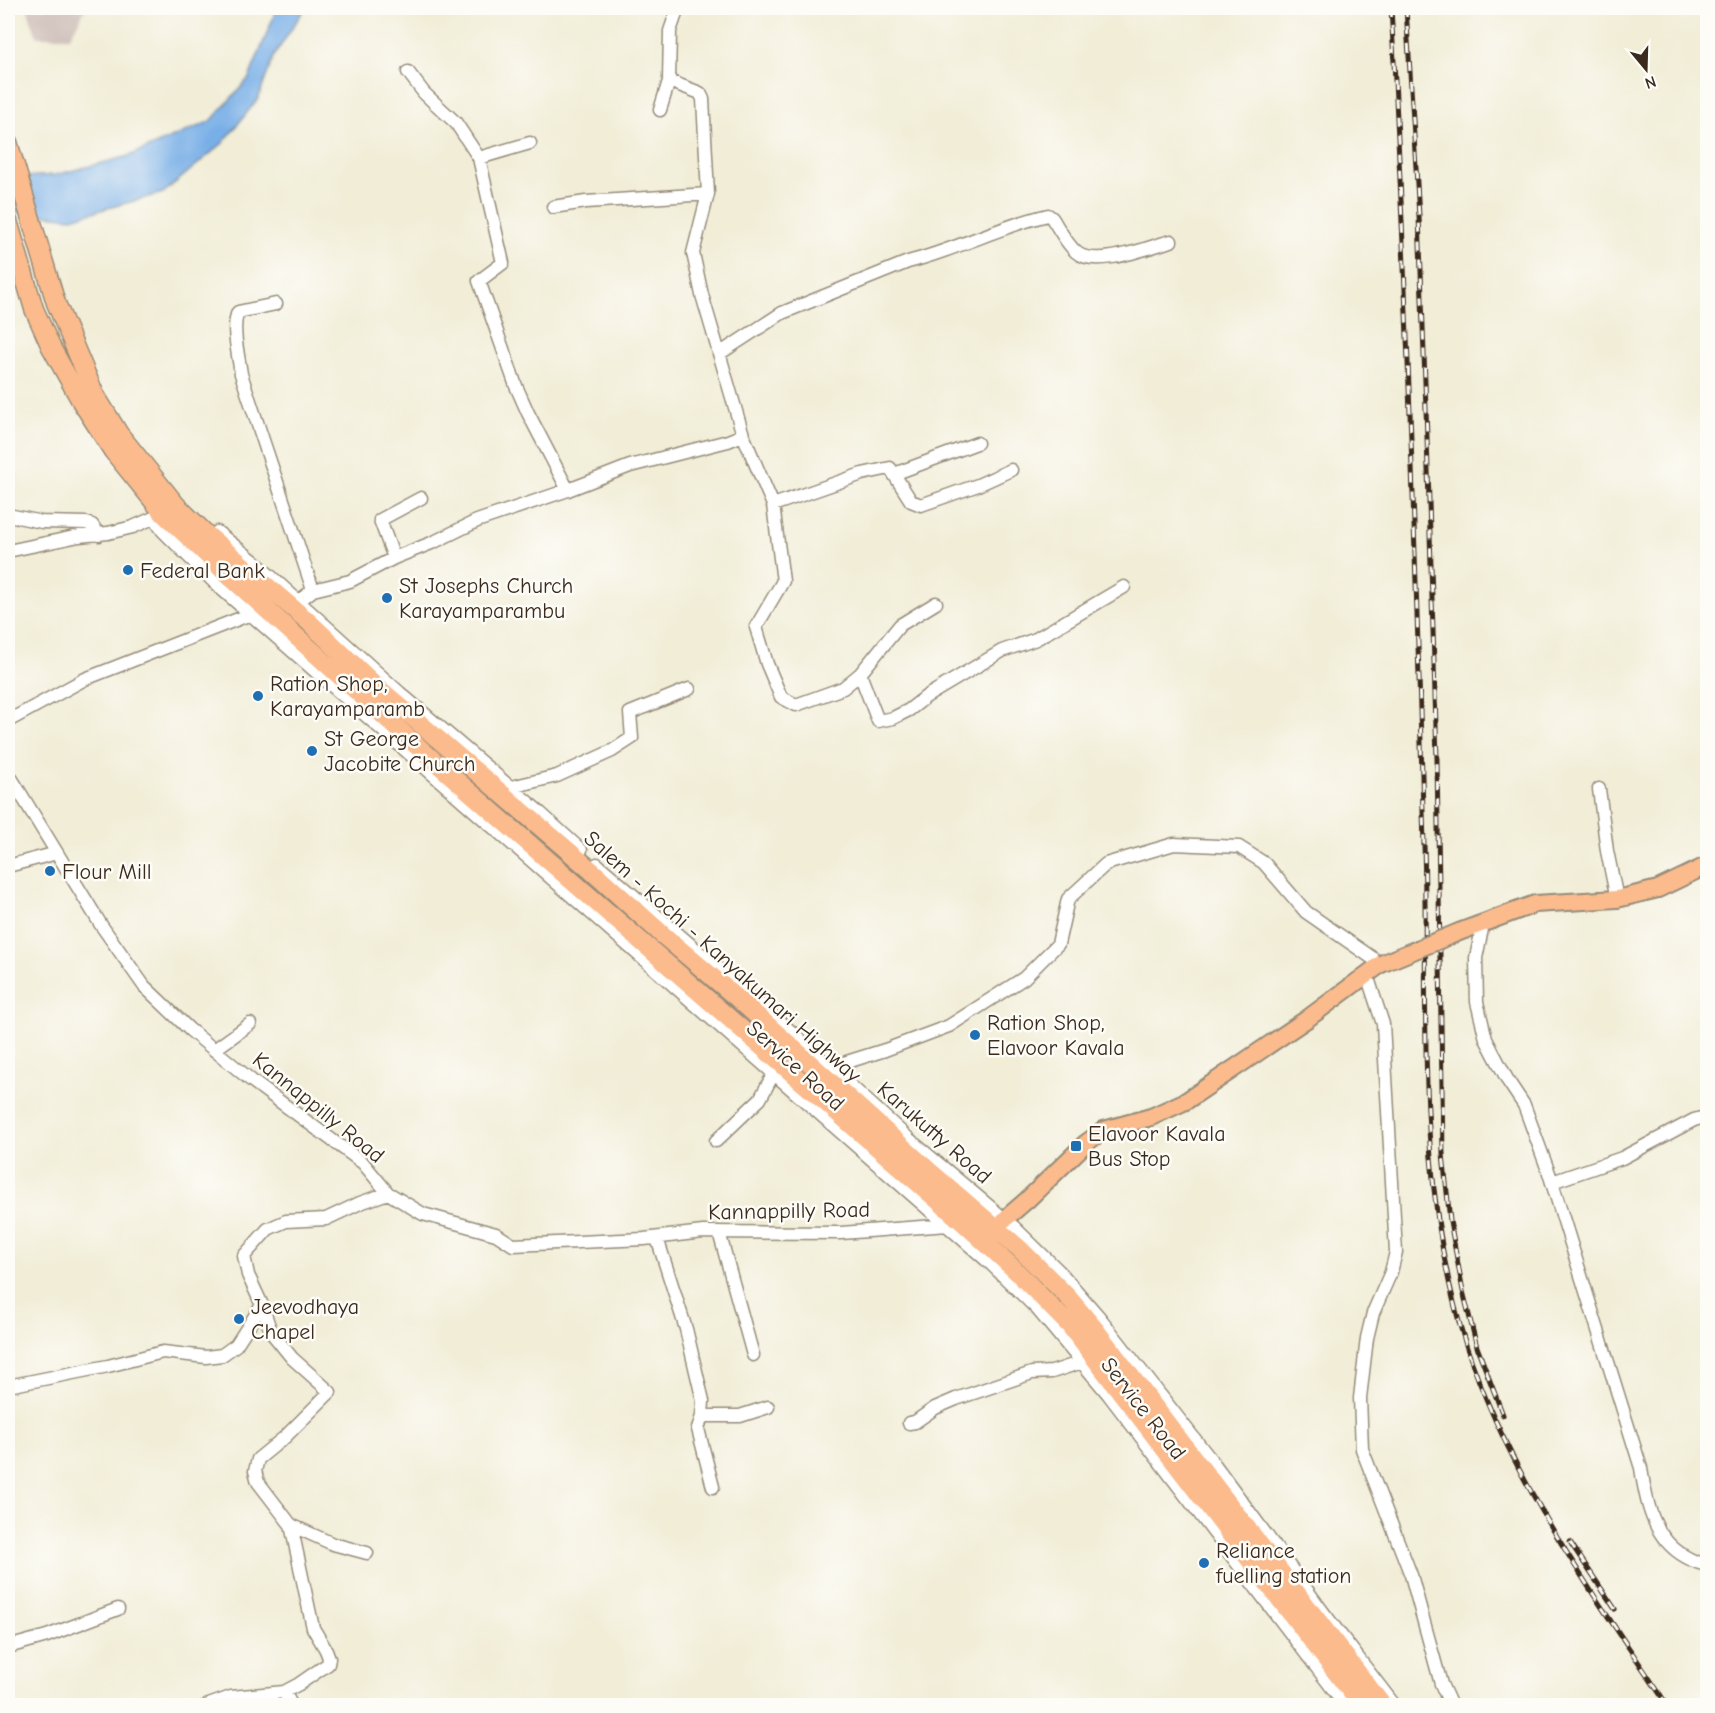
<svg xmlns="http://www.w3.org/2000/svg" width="1715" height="1713" font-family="'Comic Neue',sans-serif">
<rect width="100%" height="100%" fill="#fdfcf7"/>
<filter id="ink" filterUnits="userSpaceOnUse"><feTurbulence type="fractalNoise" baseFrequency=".0167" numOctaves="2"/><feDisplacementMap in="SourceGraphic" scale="12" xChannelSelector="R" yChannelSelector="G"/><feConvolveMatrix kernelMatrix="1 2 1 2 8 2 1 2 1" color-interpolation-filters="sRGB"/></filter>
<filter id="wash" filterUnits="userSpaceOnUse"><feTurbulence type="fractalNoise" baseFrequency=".008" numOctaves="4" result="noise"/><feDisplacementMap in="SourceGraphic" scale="24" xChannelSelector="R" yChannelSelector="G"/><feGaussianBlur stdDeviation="1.35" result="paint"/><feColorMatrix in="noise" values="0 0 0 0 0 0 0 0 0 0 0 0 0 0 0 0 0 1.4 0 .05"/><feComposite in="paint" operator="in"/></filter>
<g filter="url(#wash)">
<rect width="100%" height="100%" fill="#f1edd7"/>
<path fill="#cfc0ba" d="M 27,8 L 86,8 L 70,37 L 37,37 Z"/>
<path fill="#78afe7" stroke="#5a6c82" stroke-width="1.5" d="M 277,8 L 305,8 L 274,56 L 258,99 L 223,143 L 163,193 L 72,218 L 8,211 L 8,178 L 55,175 L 129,156 L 211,121 L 249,78 Z"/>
</g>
<g filter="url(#ink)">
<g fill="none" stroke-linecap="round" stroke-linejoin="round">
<g stroke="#968c7a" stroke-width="15">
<path id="minor" d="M 408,72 L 424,93 L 456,123 L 479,158
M 660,110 L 669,81 L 670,31 L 678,8
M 530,143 L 479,158 L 503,263 L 479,281 L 516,386 L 528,413 L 568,490
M 553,207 L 586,202 L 708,194
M 276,304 L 238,312 C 231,327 239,358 241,374 L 313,590
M 719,354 L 782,313 L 908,262 C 956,250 1000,226 1048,215 L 1052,218 C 1059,229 1066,243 1076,252 C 1095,269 1149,247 1171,241
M 743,435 L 773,505 L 783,581 L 756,627 L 767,664 L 781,697 L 796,705 L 843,688 L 860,674 L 900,625 L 936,603
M 894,474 L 977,443
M 773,505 L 862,474 L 890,468 L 911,501 L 921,505 L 978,485 L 1011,470
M 8,515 L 42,522 L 86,523 L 92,525 L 99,535
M 154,518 L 163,531 L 217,585 L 991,1264 L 1037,1309 L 1109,1395 L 1346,1706
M 217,532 L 255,562 L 400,693 L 537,810 L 581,850
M 8,551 L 79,536 L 108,533 L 133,527 L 169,511
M 394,558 L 380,520 L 421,498
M 299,601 L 313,590 L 350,581 L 394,558 L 434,542 L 477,521 L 568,490 L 630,466 L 728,441 L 743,435 L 702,295 L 693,253 L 708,194 L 703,99 L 700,93 L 669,81
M 860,674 L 878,721 L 893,718 L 909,710 L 927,696 L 1002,651 L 1036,639 L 1124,587
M 8,721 L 85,679 L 251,614
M 8,773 L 101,925 L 144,986 L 190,1030 L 252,1081 L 363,1163 L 388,1193 L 423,1214 L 496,1234 L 513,1245 L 644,1239 L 703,1232 L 841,1233 L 948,1225
M 511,787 L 557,776 L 612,751 L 632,738 L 630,713 L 689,689
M 1599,789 L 1607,851 L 1617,899
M 597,864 L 795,1035 L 909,1139 L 1014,1227 L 1060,1272 L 1100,1318 L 1215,1465 L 1323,1612 L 1395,1706
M 8,866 L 57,853
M 1483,924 L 1476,958 L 1477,1002 L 1486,1039 L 1508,1081 L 1524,1105 L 1549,1173 L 1641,1468 C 1646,1502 1653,1539 1686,1557 C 1693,1561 1699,1564 1708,1565
M 1367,975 L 1383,1024 L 1396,1252 L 1391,1272 L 1373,1313 L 1367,1338 L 1360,1398 L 1362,1449 L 1411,1575 L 1441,1684 L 1451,1706
M 214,1050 L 250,1024
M 831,1067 L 885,1050 L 949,1026 L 1024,978 L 1058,944 L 1068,899 L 1106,864 L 1174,844 L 1239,847 L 1264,863 L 1306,912 L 1381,964
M 716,1141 L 760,1099 L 774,1073
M 1552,1182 L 1622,1158 L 1694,1120 L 1708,1116
M 719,1232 L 753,1355
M 657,1238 L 686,1329 L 703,1401 L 702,1416 L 698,1429 L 713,1487
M 8,1386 L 108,1366 L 163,1352 L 206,1357 L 222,1355 L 236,1345 L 262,1305 L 248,1275 L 244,1256 L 268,1229 L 286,1221 L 326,1219 L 360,1203 L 388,1193
M 702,1416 L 740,1416 L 768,1407
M 909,1423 L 915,1422 L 935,1408 L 956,1399 L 1032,1373 L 1052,1372 L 1082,1362
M 291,1525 L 333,1544 L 367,1553
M 8,1647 L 47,1636 L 118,1609
M 284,1692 L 292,1706
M 206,1706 L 231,1697 L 284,1692 L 299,1684 L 328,1664 L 329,1658 L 326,1650 L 313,1628 L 291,1525 L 258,1482 L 255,1471 L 258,1459 L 285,1437 L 330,1392 L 292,1358 L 271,1332 L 262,1305"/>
</g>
<g stroke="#968c7a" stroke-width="20">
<path id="major" d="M 1459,932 L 1535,904 L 1617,899 L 1658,889 L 1708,865
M 1005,1219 L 1027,1200 L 1086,1143 L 1104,1130 L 1151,1117 L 1186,1101 L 1307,1019 L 1381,964"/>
</g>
<g stroke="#968c7a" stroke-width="21">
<path id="highway" d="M 8,142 L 56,303 L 95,395 L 119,434 L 176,505 L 206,534 L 309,622 L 375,685 L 592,871 L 663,935 L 743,1003 L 927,1169 L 1020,1249 L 1067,1296 L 1094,1328 L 1383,1706
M 8,221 L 34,309 L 51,347 L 81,401 L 113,451 L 164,514 L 223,570 L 416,745 L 965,1224 L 1014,1269 L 1070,1326 L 1362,1706"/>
</g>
<use href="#minor" stroke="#fff" stroke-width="12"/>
<use href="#major" stroke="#fbbb8c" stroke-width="16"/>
<use href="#highway" stroke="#fbbb8c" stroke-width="18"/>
<g stroke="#3b2a1e" stroke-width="5">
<path id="rail" d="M 1391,8 C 1407,286 1416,566 1424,845 C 1429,1011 1414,1184 1466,1345 C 1509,1477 1591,1591 1668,1706
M 1406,8 L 1419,216 L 1427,437 L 1437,759 L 1443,1154 L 1450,1221 L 1463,1291 L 1477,1347 L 1503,1415
M 1570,1542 L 1615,1609"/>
</g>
<use href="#rail" stroke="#fdfcf7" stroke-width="3" stroke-dasharray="9" stroke-linecap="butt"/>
<g stroke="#968c7a" stroke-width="20" stroke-linecap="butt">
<path id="major-bridge" d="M 1381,964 L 1459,932"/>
</g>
<use href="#major-bridge" stroke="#fbbb8c" stroke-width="16"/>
</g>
</g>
<g fill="#1f6fb2" stroke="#fdfcf7" stroke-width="2">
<circle cx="128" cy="570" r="6"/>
<circle cx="387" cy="598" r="6"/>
<circle cx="258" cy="696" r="6"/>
<circle cx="312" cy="751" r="6"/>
<circle cx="50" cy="871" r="6"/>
<circle cx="975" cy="1035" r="6"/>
<rect x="1070" y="1140" width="12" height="12" rx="3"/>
<circle cx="239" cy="1319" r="6"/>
<circle cx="1204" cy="1563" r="6"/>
</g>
<g text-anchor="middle" stroke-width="5" stroke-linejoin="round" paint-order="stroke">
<g font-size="22" fill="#3b2a1e" stroke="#fdfcf7" text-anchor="start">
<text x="140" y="578">Federal Bank</text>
<text x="399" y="593">St Josephs Church<tspan x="399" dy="25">Karayamparambu</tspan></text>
<text x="270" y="691">Ration Shop,<tspan x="270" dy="25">Karayamparamb</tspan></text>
<text x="324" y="746">St George<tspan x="324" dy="25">Jacobite Church</tspan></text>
<text x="62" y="879">Flour Mill</text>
<text x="987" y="1030">Ration Shop,<tspan x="987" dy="25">Elavoor Kavala</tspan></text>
<text x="1088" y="1141">Elavoor Kavala<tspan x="1088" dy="25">Bus Stop</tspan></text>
<text x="251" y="1314">Jeevodhaya<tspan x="251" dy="25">Chapel</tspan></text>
<text x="1216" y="1558">Reliance<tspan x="1216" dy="25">fuelling station</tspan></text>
</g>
<g font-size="22" fill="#3b2a1e" stroke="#fdfcf7">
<text transform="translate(723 956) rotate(42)" y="8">Salem - Kochi - Kanyakumari Highway</text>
<text transform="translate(796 1065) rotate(42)" y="8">Service Road</text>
<text transform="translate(319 1107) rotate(39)" y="8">Kannappilly Road</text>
<text transform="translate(935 1132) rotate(41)" y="8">Karukutty Road</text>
<text transform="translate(789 1210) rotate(-1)" y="8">Kannappilly Road</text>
<text transform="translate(1144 1408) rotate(52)" y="8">Service Road</text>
</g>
</g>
<rect width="1715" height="1713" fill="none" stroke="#fdfcf7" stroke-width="30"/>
<g transform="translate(1646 69) rotate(161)" stroke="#fdfcf7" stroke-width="4.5" paint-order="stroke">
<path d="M0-4.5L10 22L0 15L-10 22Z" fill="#3b2a1e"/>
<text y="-9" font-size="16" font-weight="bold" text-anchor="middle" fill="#3b2a1e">N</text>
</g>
</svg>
